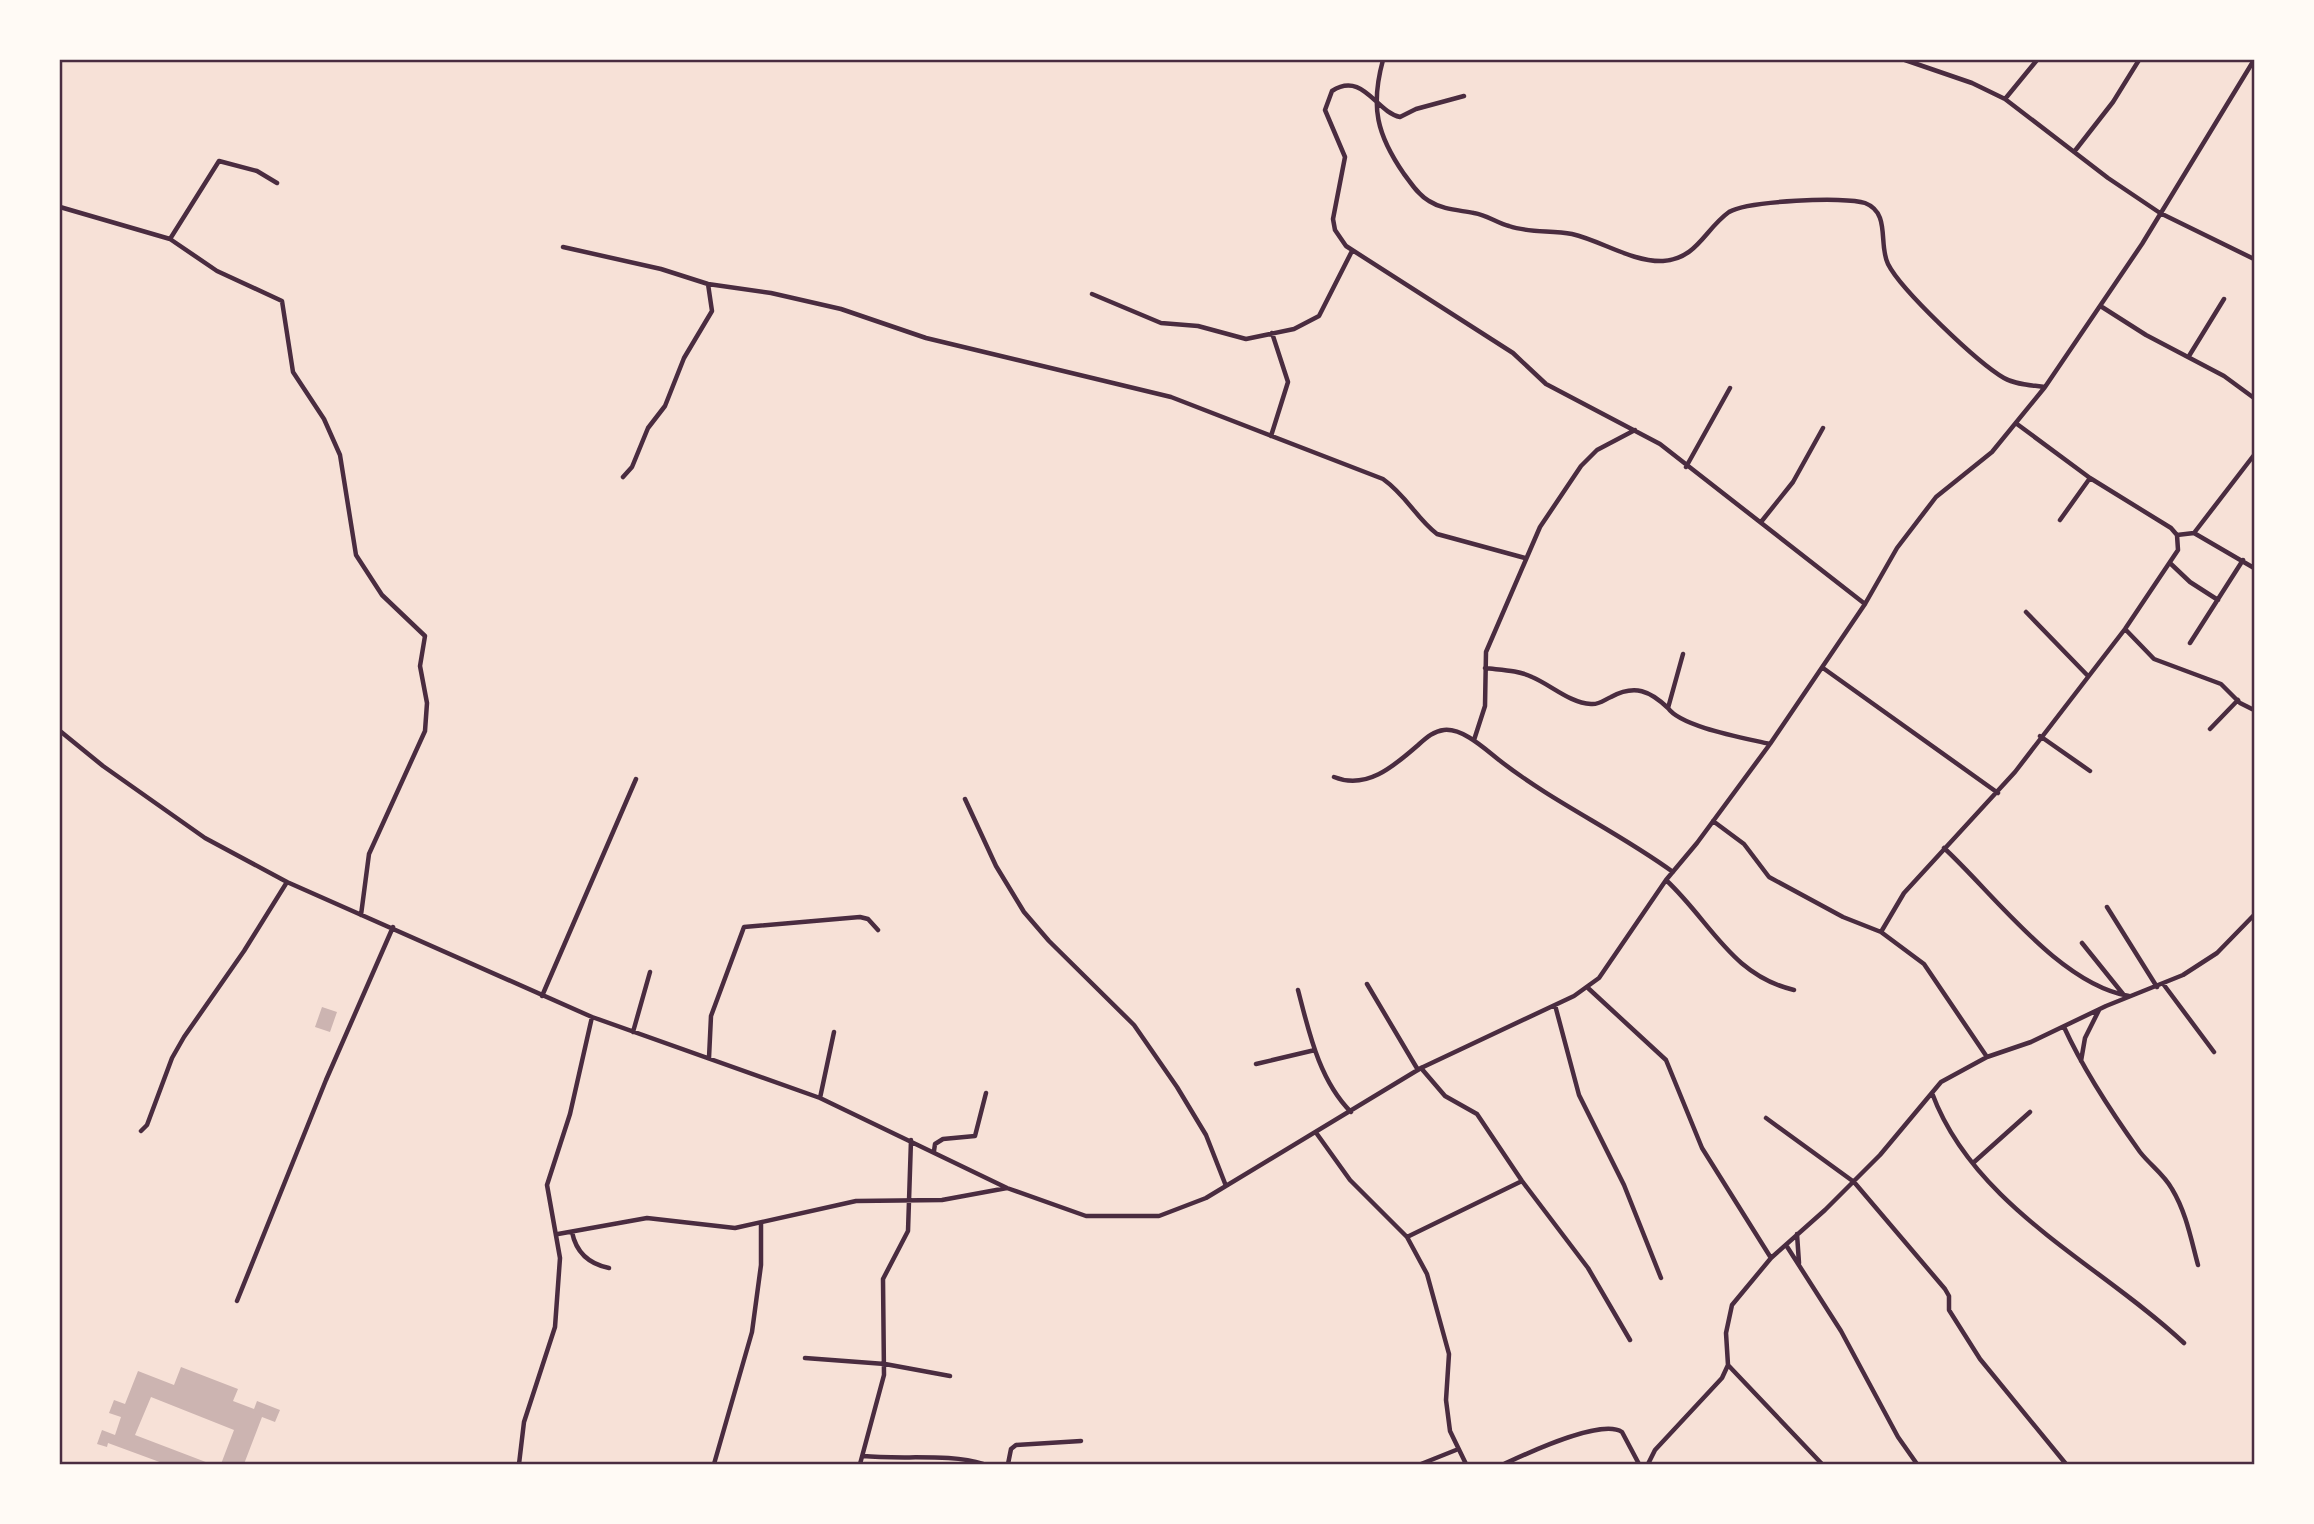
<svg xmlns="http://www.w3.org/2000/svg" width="2314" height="1524" font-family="'Varela Round',sans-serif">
<rect width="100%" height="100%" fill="#f7e1d7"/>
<path fill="#ccb4b1" d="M 322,1007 L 337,1012 L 330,1032 L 315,1027 Z
M 181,1367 L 238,1389 L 233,1401 L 254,1409 L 257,1401 L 280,1410 L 275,1422 L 262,1417 L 244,1464 L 221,1464 L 234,1430 L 151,1397 L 135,1435 L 211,1464 L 165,1464 L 108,1443 L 107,1447 L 97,1444 L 102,1430 L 115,1435 L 121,1417 L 109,1413 L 114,1400 L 125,1404 L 138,1371 L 174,1385 Z"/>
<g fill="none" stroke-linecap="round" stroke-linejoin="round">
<path stroke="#4a2c40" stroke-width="4.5" d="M 1383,60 C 1370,107 1377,135 1404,174 C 1411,183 1418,195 1429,201 C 1443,210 1459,210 1474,213 C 1487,215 1497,223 1509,226 C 1529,233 1551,230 1572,234 C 1602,241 1632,262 1663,261 C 1697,259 1705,229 1729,212 C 1747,201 1845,196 1865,203 C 1891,213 1878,244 1888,264 C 1901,290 1978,363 2004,378 C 2016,385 2032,385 2045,387
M 1905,60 L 1972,83 L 2005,99 L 2108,178 L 2160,213 L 2254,259
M 1464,96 L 1416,109 L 1400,117 C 1376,112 1363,71 1332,91 L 1325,110 L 1345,157 L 1333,219 L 1335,230 L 1346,246 L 1513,353 L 1546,384 L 1660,444 L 1865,604
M 2005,99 L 2037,60
M 2074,152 L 2113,102 L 2139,60
M 60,207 L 170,239 L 217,271 L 282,301 L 293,372 L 324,419 L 340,455 L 356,555 L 382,595 L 425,636 L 420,666 L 427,703 L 425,731 L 369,854 L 361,915
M 170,239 L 219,161 L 257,171 L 277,183
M 563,247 L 661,269 L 708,284 L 771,293 L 841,309 L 926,338 L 1171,397 L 1383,479 C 1407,496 1416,518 1437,534 L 1525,558
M 1092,294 L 1161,323 L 1198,326 L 1246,339 L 1294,329 L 1319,316 L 1352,251
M 2102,307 L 2146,335 L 2224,376 L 2254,398
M 2189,356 L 2224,299
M 1271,436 L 1288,382 L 1272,333
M 1686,467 L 1730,388
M 623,477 L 632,467 L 648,428 L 665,406 L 684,358 L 712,311 L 708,284
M 2060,520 L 2090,478
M 1761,522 L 1793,482 L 1823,428
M 2194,533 L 2254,455
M 2177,535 L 2194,533 L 2254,568
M 2171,564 L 2190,582 L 2218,600
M 2026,612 L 2088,676
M 2125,629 L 2154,659 L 2221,684 L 2240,703 L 2254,710
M 2190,643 L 2243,560
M 1683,654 L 1668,708 C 1681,727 1745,738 1770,744
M 1485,668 C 1501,670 1518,670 1532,677 C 1551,685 1570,703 1591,704 C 1599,705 1604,700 1611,697 C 1635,684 1650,691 1668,708
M 1823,668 L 1998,793
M 2210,729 L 2238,700
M 60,731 L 103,766 L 205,838 L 287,882 L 592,1017 L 820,1098 L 1007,1188 L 1086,1216 L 1159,1216 L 1206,1198 L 1421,1068 L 1574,996 L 1599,978 L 1666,880 L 1697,843 L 1770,744 L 1865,604 L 1897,548 L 1936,497 L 1992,452 L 2045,387 L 2142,244 L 2254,60
M 2040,736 L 2090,771
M 1474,740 L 1485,706 L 1486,652 L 1540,527 L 1581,466 L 1597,450 L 1635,430
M 1334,777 C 1366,790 1393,767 1417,746 C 1425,739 1433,731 1444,730 C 1463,728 1485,749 1499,760 C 1554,803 1617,831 1673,872
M 965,799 L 996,866 L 1024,912 L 1049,941 L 1134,1025 L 1177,1087 L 1206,1135 L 1226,1186
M 1713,821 L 1744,844 L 1769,877 L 1843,917 L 1881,932 L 1924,964 L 1987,1057
M 1944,848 C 1994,894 2059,984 2129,996
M 1666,880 C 1711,922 1731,975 1794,990
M 2107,907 L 2157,987
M 1881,932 L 1904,893 L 2015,772 L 2125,629 L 2178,550 L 2177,535 L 2171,528 L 2090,478 L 2017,424
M 2082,943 L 2123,994
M 1367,984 L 1418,1070
M 2164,985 L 2214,1052
M 1588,988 L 1666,1060 L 1702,1148 L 1771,1258
M 1298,990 C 1309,1032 1319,1080 1351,1112
M 542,996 L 636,779
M 1555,1005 L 1579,1095 L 1624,1185 L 1661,1278
M 2064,1027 C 2084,1071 2112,1113 2140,1152 C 2150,1165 2164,1174 2172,1189 C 2186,1212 2191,1239 2198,1265
M 633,1032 L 650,972
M 709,1058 L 711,1016 L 744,927 L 860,917 L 868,919 L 878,930
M 2081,1061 L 2085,1038 L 2099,1010
M 1256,1064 L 1315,1050
M 1421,1068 L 1445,1096 L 1477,1114 L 1522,1181 L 1588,1268 L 1630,1340
M 1932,1093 C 1974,1207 2100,1264 2184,1343
M 820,1098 L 834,1032
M 1766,1118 L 1854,1182 L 1945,1289 L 1949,1296 L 1949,1310 L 1980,1359 L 2066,1464
M 141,1131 L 147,1125 L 172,1058 L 184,1037 L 244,951 L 287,882
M 1317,1134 L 1350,1180 L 1407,1237 L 1427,1274 L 1449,1354 L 1446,1400 L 1450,1431 L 1466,1464
M 934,1151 L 935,1144 L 943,1139 L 975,1136 L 986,1093
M 1973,1163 L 2030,1112
M 572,1232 C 576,1252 589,1264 609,1268
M 558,1234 L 647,1218 L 735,1228 L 856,1201 L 942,1200 L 1007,1188
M 1797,1234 L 1799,1263
M 1407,1237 L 1522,1181
M 1786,1245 L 1841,1331 L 1898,1437 L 1917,1464
M 237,1301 L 326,1080 L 393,927
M 805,1358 L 885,1364 L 950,1376
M 1728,1365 L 1822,1464
M 863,1456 C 901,1460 950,1453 983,1464
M 519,1464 L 524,1422 L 555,1327 L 560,1258 L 547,1185 L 570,1114 L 592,1017
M 714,1464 L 752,1332 L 761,1265 L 761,1223
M 860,1464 L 884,1375 L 883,1279 L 908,1231 L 911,1140
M 1008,1464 L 1011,1449 L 1016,1445 L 1081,1441
M 1421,1464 L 1456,1450
M 1504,1464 C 1526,1454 1601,1418 1622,1432 L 1639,1464
M 1648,1464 L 1655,1450 L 1722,1378 L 1728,1365 L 1726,1333 L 1732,1305 L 1771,1258 L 1825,1210 L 1880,1155 L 1941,1082 L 1987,1057 L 2031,1042 L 2106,1006 L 2183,975 L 2217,953 L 2254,915"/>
</g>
<rect width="2314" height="1524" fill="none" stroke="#fffaf5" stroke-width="122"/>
<rect x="61" y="61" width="2192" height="1402" fill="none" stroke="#4a2c40" stroke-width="2.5"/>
</svg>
